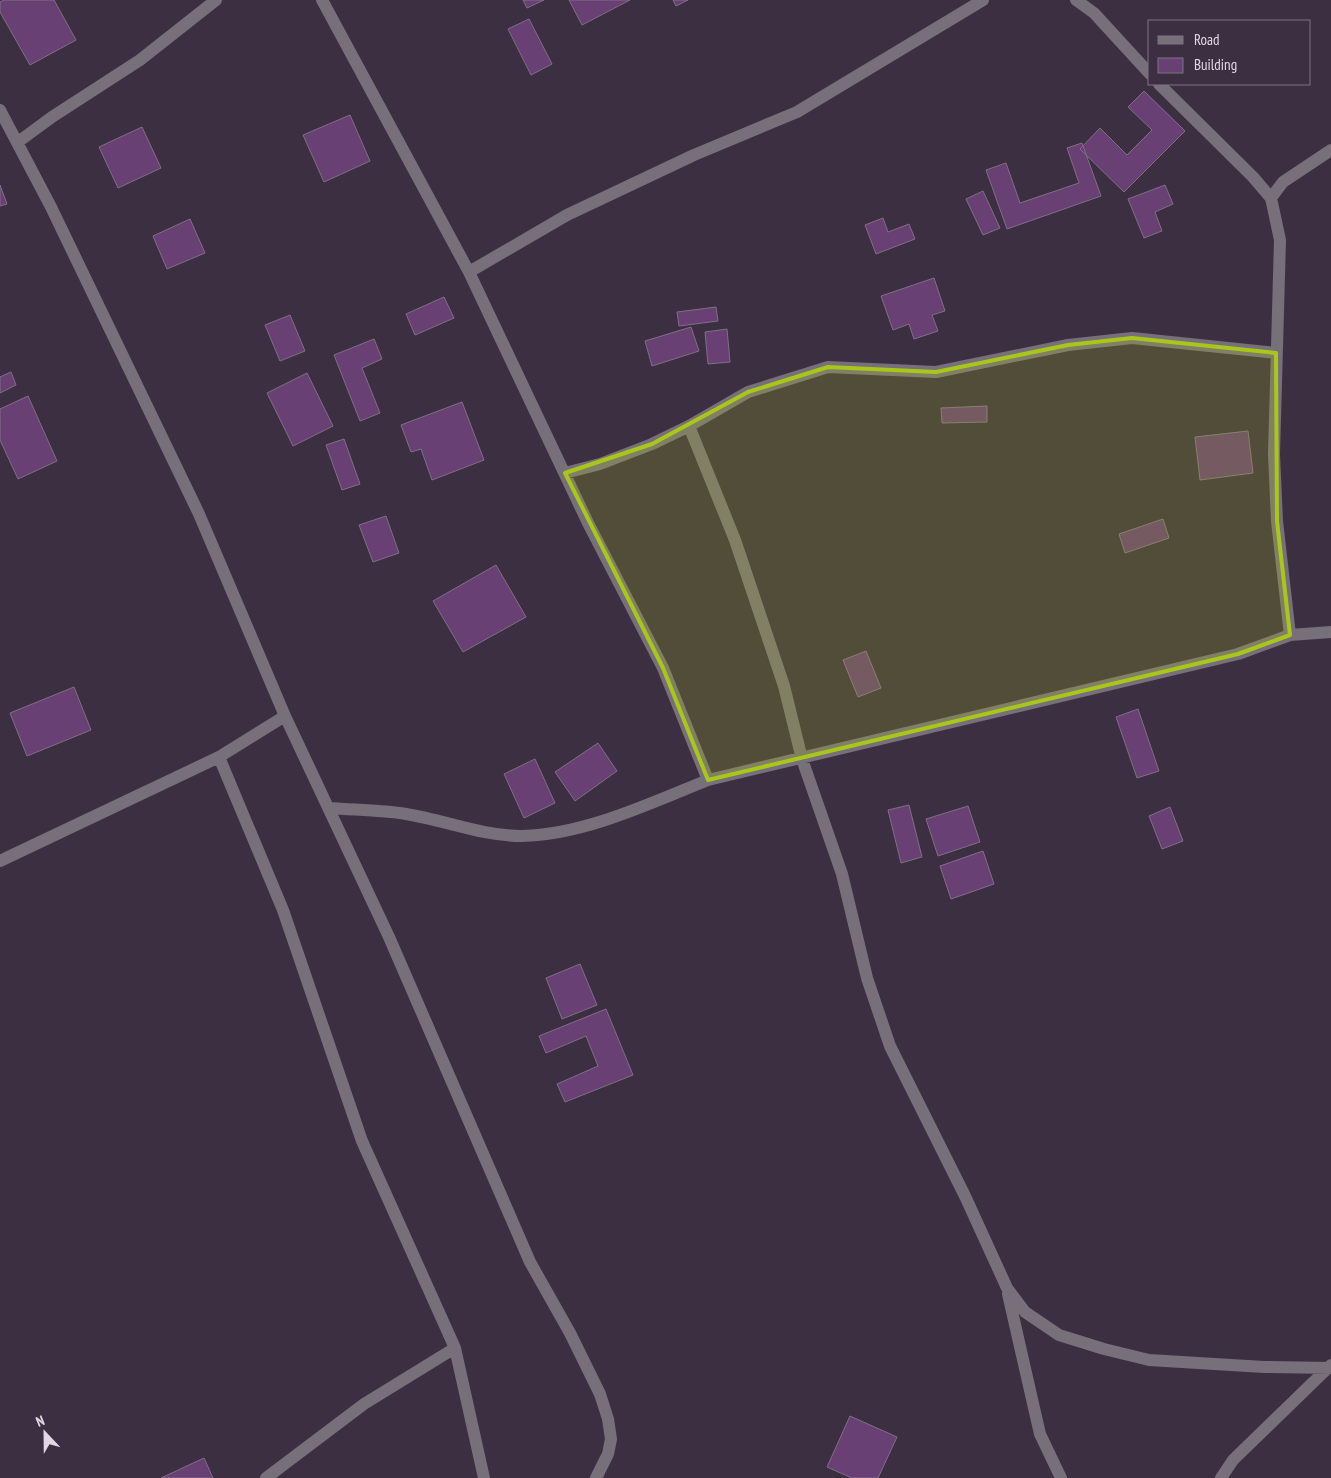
<svg xmlns="http://www.w3.org/2000/svg" width="1331" height="1478" font-family="'PT Sans Narrow',sans-serif">
<rect width="100%" height="100%" fill="#3d2f42"/>
<path fill="#684074" stroke="#7f6f84" d="M 4,0 L 54,0 L 76,40 L 30,65 L 0,12 L 0,2 Z
M 523,0 L 544,0 L 527,8 Z
M 569,0 L 630,0 L 582,25 Z
M 673,0 L 688,0 L 676,6 Z
M 529,19 L 552,64 L 531,75 L 508,29 Z
M 1144,91 L 1185,131 L 1124,192 L 1080,149 L 1100,128 L 1127,155 L 1152,130 L 1128,107 Z
M 350,115 L 370,161 L 324,182 L 303,135 Z
M 142,127 L 161,168 L 118,188 L 99,147 Z
M 1082,143 L 1101,196 L 1007,229 L 986,170 L 1006,163 L 1020,203 L 1079,183 L 1067,148 Z
M 0,185 L 7,204 L 0,206 Z
M 1165,185 L 1173,204 L 1155,212 L 1162,231 L 1144,238 L 1128,199 Z
M 983,191 L 1000,228 L 983,235 L 966,199 Z
M 883,218 L 888,232 L 909,224 L 915,239 L 876,254 L 865,225 Z
M 190,219 L 205,253 L 167,269 L 153,236 Z
M 934,278 L 945,311 L 932,315 L 938,331 L 914,339 L 909,324 L 893,330 L 881,296 Z
M 444,297 L 454,318 L 415,335 L 406,314 Z
M 716,307 L 718,321 L 679,326 L 677,312 Z
M 290,315 L 305,351 L 280,361 L 265,325 Z
M 691,327 L 699,351 L 652,366 L 645,341 Z
M 727,329 L 730,362 L 708,364 L 705,332 Z
M 374,339 L 382,359 L 362,368 L 380,413 L 360,421 L 334,355 Z
M 11,372 L 16,385 L 0,393 L 0,377 Z
M 307,373 L 333,426 L 293,446 L 267,393 Z
M 28,396 L 57,461 L 18,479 L 0,440 L 0,409 Z
M 462,402 L 484,460 L 432,480 L 421,449 L 411,452 L 401,425 Z
M 987,406 L 987,422 L 942,423 L 941,408 Z
M 1248,431 L 1253,473 L 1200,480 L 1195,437 Z
M 344,439 L 360,484 L 342,490 L 326,445 Z
M 386,516 L 399,553 L 373,562 L 359,525 Z
M 1163,519 L 1169,538 L 1125,553 L 1119,534 Z
M 496,565 L 526,617 L 463,652 L 433,601 Z
M 866,651 L 881,688 L 858,697 L 843,660 Z
M 74,687 L 91,730 L 27,756 L 10,713 Z
M 1138,709 L 1159,771 L 1137,778 L 1116,717 Z
M 598,743 L 617,771 L 575,801 L 555,772 Z
M 535,759 L 555,803 L 524,818 L 504,774 Z
M 909,805 L 922,857 L 901,863 L 888,810 Z
M 968,806 L 980,842 L 938,856 L 926,819 Z
M 1170,807 L 1183,841 L 1162,849 L 1149,816 Z
M 983,851 L 994,884 L 951,899 L 940,866 Z
M 580,964 L 597,1005 L 562,1019 L 546,978 Z
M 606,1009 L 633,1075 L 565,1102 L 557,1084 L 598,1066 L 586,1036 L 546,1053 L 539,1036 Z
M 850,1416 L 897,1437 L 878,1478 L 852,1478 L 827,1467 Z
M 204,1458 L 213,1478 L 161,1478 Z"/>
<g fill="none" stroke-linecap="round" stroke-linejoin="round">
<path stroke="#776f79" stroke-width="12" d="M 322,0 L 469,272 L 588,523 L 663,668 L 708,780
M 1076,0 L 1094,13 L 1150,74
M 1159,84 L 1253,177 L 1271,198 L 1280,240 L 1274,454 L 1277,521 L 1290,635
M 0,110 L 51,207 L 199,514 L 285,716 L 389,937 L 530,1262 L 570,1333 L 600,1394 L 608,1419 L 611,1439 L 608,1454 L 596,1478
M 18,142 L 52,117 L 140,60 L 216,0
M 1271,198 L 1283,182 L 1331,150
M 469,272 L 567,215 L 694,155 L 797,112 L 983,0
M 689,426 L 735,540 L 784,686 L 802,759 L 842,874 L 867,978 L 890,1046 L 965,1196 L 1007,1288 L 1025,1312 L 1059,1335 L 1104,1349 L 1149,1360 L 1264,1367 L 1331,1368
M 565,473 L 600,464 L 652,444 L 689,426 L 748,392 L 828,367 L 936,372 L 1068,345 L 1132,338 L 1276,353
M 219,757 L 283,910 L 362,1141 L 455,1348 L 484,1478
M 330,808 C 355,810 381,810 406,814 C 444,820 482,836 522,836 C 584,835 651,803 708,780 L 1238,654 L 1290,635 L 1331,632
M 0,861 L 219,757 L 285,716
M 1008,1294 L 1040,1434 L 1061,1478
M 266,1478 L 364,1404 L 455,1348
M 1221,1478 L 1233,1460 L 1331,1365"/>
</g>
<path fill="#a9c71a" fill-opacity="0.2" stroke="#a9c71a" stroke-width="4" stroke-linejoin="round" d="M 1132,338 L 1276,353 L 1277,521 L 1290,635 L 1238,654 L 708,780 L 663,668 L 565,473 L 652,444 L 748,392 L 828,367 L 936,372 L 1068,345 Z"/>
<rect x="1148" y="20" width="162" height="65" fill="#3d2f42" stroke="#7f7382"/>
<rect x="1158" y="36" width="25" height="8" fill="#776f79" stroke="#7f7382"/>
<text x="1194" y="45" font-size="15" fill="#e1d8e3">Road</text>
<rect x="1158" y="58" width="25" height="15" fill="#684074" stroke="#7f7382"/>
<text x="1194" y="70" font-size="15" fill="#e1d8e3">Building</text>
<g transform="translate(45 1433) rotate(338)" stroke="#3d2f42" stroke-width="4" paint-order="stroke">
<path d="M0-4L9 19L0 12L-9 19Z" fill="#e1d8e3"/>
<text y="-8" font-size="14" font-weight="bold" text-anchor="middle" fill="#e1d8e3">N</text>
</g>
</svg>
